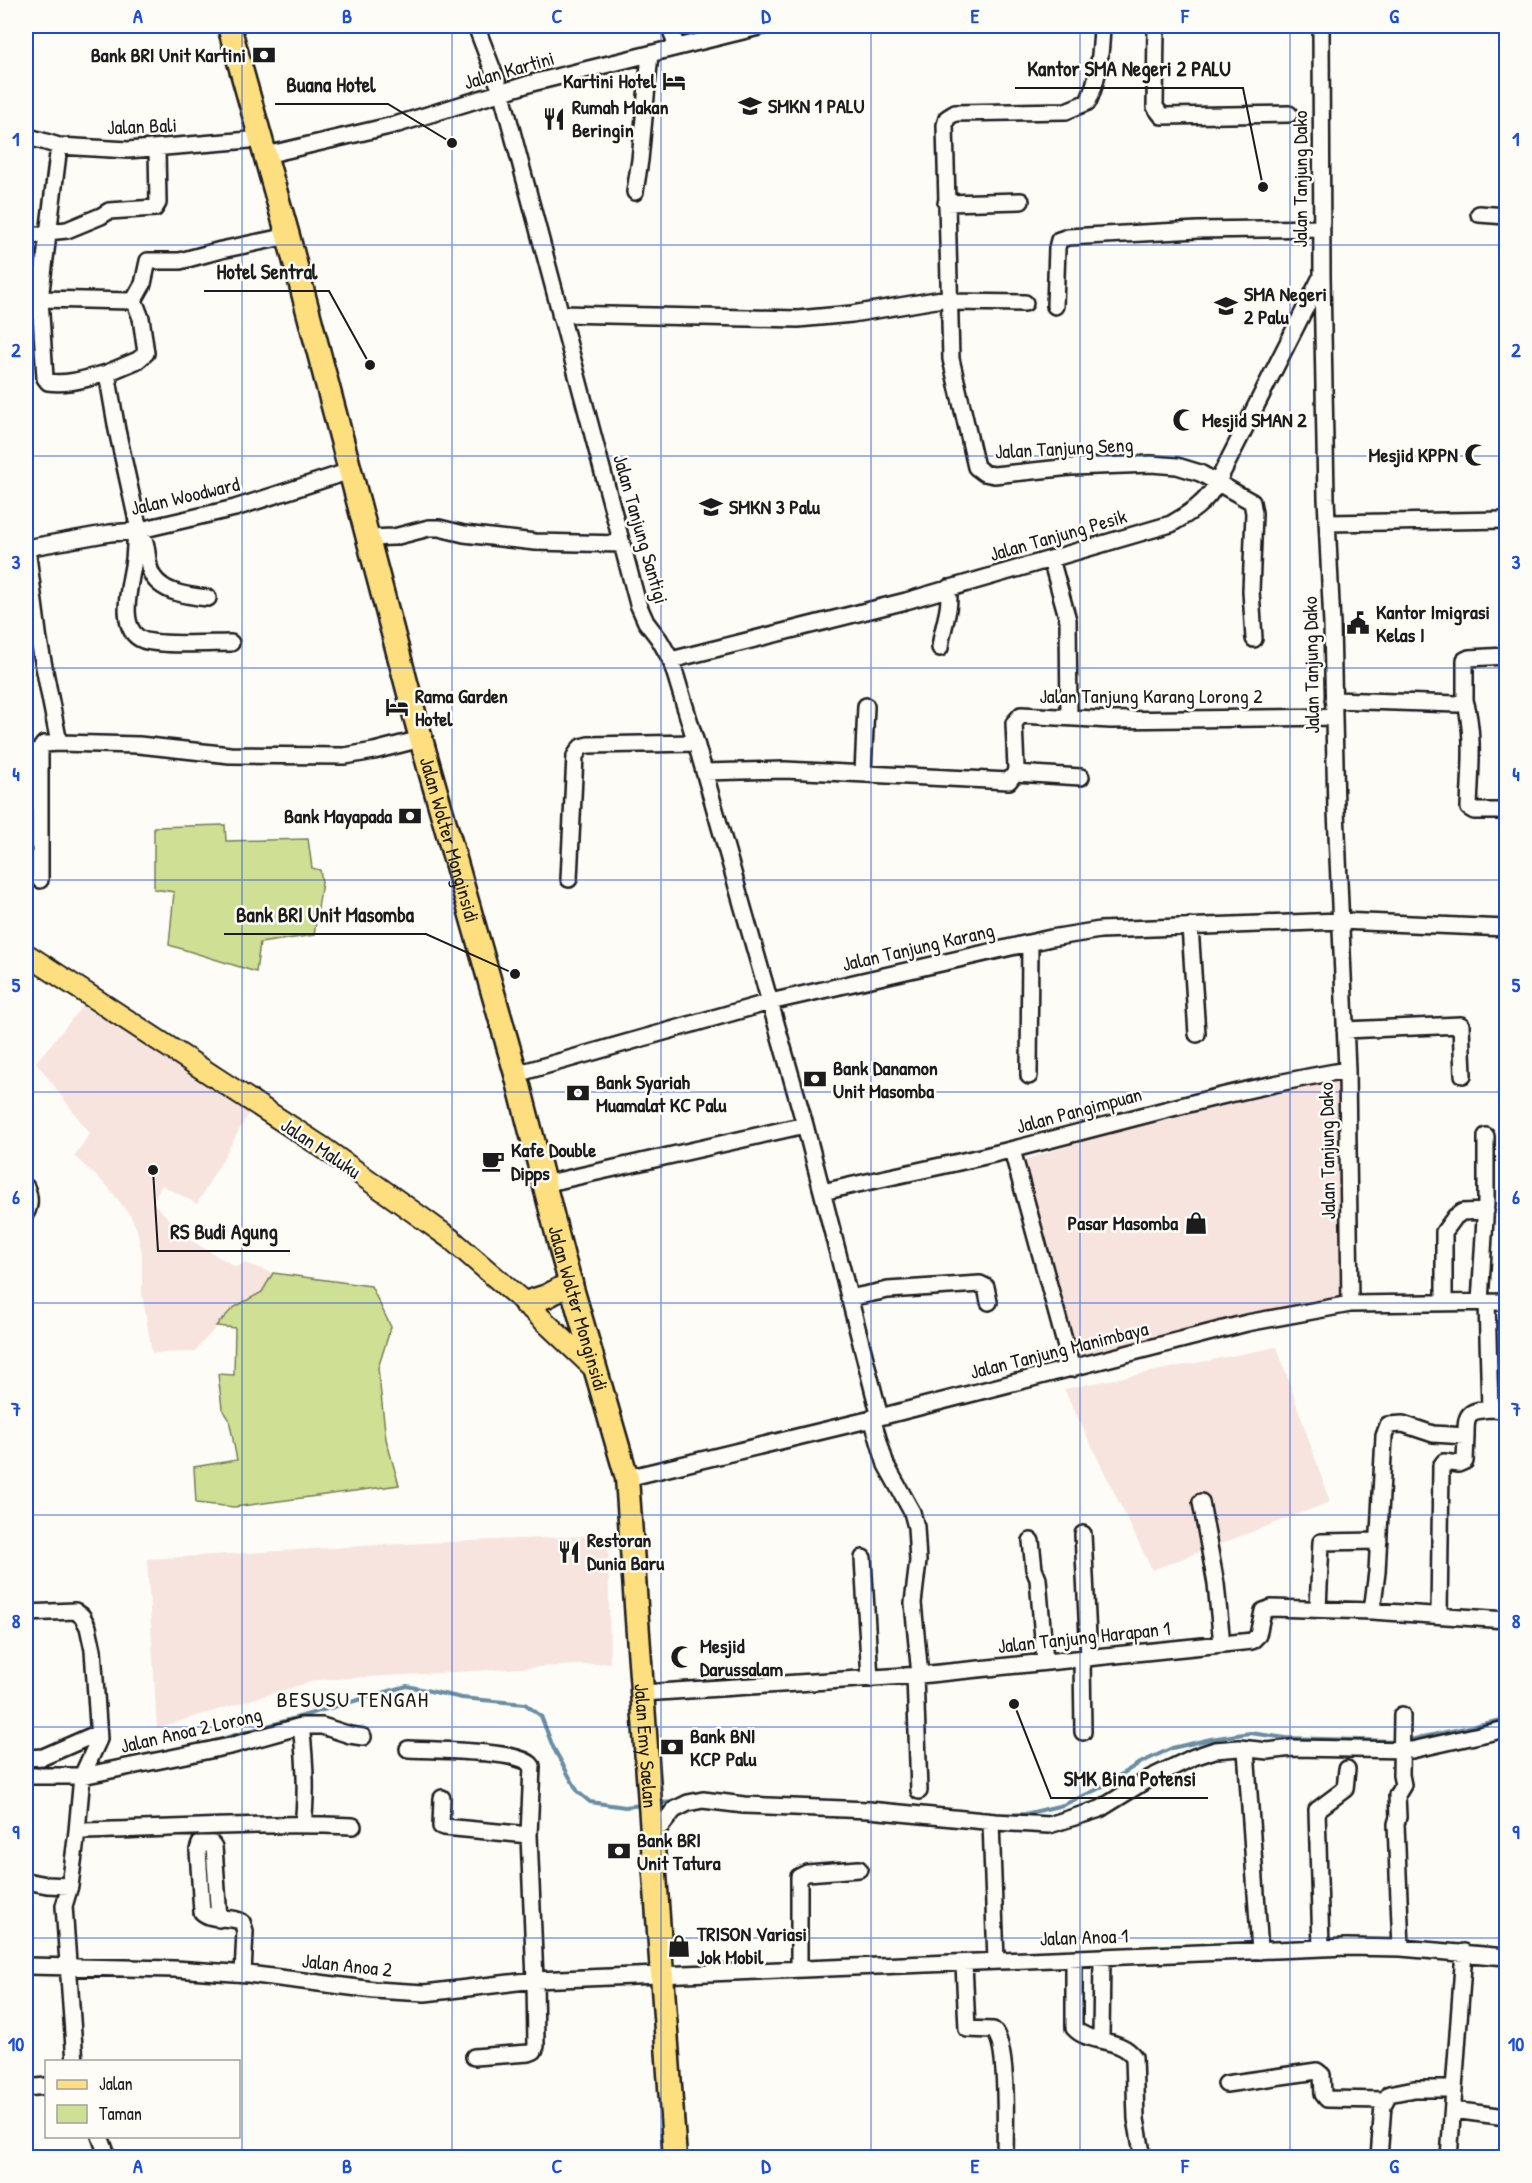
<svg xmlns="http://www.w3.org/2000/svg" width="1532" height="2183" font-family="'Patrick Hand',sans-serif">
<rect width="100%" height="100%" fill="#fdfcf7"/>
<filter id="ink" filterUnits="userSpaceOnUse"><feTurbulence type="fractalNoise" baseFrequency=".0167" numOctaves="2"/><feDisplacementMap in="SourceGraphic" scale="12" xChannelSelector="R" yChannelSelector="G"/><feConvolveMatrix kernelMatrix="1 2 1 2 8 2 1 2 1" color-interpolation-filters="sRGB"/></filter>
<g filter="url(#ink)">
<path fill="#f7e4df" d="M 83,1006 L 249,1113 L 197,1204 L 162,1185 L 152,1202 L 190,1240 L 236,1267 L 244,1263 L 273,1273 L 262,1292 L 233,1308 L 194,1352 L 152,1353 L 142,1293 L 142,1254 L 137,1230 L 131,1217 L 120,1202 L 107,1186 L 74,1156 L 90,1134 L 36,1062 Z
M 1343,1079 L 1344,1299 L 1077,1365 L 1024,1160 L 1137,1124 L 1282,1087 Z
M 1277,1347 L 1330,1502 L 1152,1570 L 1064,1389 Z
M 608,1535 L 610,1663 L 317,1680 L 157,1728 L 147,1559 L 380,1545 Z"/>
<path fill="#cfdf93" stroke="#767e58" stroke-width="1.5" d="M 225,825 L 226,841 L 308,839 L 312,868 L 320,870 L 322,882 L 314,935 L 260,943 L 256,972 L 169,945 L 174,892 L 154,889 L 154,827 Z
M 273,1273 L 371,1286 L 391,1327 L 378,1368 L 386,1439 L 399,1485 L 234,1507 L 196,1503 L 194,1467 L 237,1460 L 229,1419 L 222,1408 L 218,1374 L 234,1375 L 235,1328 L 216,1326 L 233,1308 L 262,1292 Z"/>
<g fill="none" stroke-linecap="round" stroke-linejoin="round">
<path stroke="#698da3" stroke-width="4" d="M 1405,1741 L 1506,1719
M 204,1744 L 407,1686 L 462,1698 L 525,1704 L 541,1716 L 553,1747 L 578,1792 L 590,1802 L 625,1807 L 641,1805
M 658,1803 L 677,1802
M 870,1803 L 947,1810
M 999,1815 L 1025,1814 L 1063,1805 L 1096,1790 L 1138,1764 L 1172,1748 L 1211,1739 L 1250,1733 L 1286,1738 L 1397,1741"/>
<g stroke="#1c1c1c" stroke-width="20">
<path id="minor" d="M 476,26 L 502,94 L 638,604 L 646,622 L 659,639 L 671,660 L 696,743 L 805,1125 L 880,1417
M 670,26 L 676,46
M 1102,26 C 1101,51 1099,78 1088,102 L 1066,111 L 955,113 L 947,118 L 945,125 L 951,359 L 976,467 L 984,473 L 994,475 L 1071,467 L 1151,464 L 1177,466 L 1200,473 L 1252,502 L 1254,513 L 1251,591 L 1254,639
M 1156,26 L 1155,107 L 1162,116 L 1289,114
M 1321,26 L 1322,276 L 1326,498 L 1332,625 L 1336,810 L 1347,1070 L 1350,1304
M 26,136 L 59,146 L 128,150 L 262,139
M 59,146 L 40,299 L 45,378 L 48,382 C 68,385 88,378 107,373 L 117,430 L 139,530 C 148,542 146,552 149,566 C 154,592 186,596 208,598
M 266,155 L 398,124 L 532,83 L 763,26
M 635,192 L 640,160 L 650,54
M 946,203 L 1021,201
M 1479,214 L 1506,216
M 47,232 L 67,230 L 101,216 L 109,211 L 155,208 L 158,203 L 157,149
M 26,234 L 47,236
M 26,300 L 40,299 L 131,301 L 134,300 L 143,284 L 148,261 L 180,261 L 221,250 L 288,236
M 949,302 L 1025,303
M 1055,306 L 1057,248 L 1059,240 L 1068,237 L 1198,230 L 1322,228
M 560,314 L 798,319 L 852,314 L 948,298
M 107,373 L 138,360 L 146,353 L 141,318 L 134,300
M 1328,523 L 1506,520
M 136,531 C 135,540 135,550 134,559 C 132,579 115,629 143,640 C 158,646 212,643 231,643
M 368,538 L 394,537 L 429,528 L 439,528 L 464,534 L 535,542 L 622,544
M 26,548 L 110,533 L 136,531 L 235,508 L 350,471
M 27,548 L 39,641 L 59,743 L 139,745 L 230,755 L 345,756 L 374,751 L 421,739
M 1051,559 L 1068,620 L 1069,717
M 940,648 C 942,627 952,609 948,588
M 671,660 L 906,601 L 1171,524 C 1190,513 1206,503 1217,483 L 1320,279
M 1333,700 L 1458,704 L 1465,700 L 1465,660 L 1469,658 L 1506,656
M 1465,700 C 1475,735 1470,772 1469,808 L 1474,811 L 1506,811
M 704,772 L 785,770 L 1009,781 L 1015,773 L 1016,768 L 1014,723 L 1021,715 L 1111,720 L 1333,717
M 863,773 L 866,706
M 1015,773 L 1081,777
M 569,879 L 575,756 L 581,747 L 588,745 L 696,743
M 40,880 L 40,749 L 44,744 L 59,743
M 1190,926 L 1197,1034
M 1345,1030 L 1461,1025 L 1463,1075
M 516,1074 L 770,1002 L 1051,938 L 1100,930 L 1340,921 L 1506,928
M 1029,1076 L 1030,943
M 1012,1150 L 1072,1369
M 544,1184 L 805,1125
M 26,1187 C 30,1196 31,1204 26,1213
M 823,1192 C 886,1177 951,1165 1014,1149 C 1125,1121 1234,1089 1347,1070
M 849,1298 L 888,1290 L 980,1284 L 986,1287 L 989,1302
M 1444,1302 L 1444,1232 L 1455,1217 L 1462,1212 L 1486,1211
M 1480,1302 L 1486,1202 L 1486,1136
M 1487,1302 L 1490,1409 L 1506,1410
M 872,1418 L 886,1465 L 912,1512 L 916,1527 L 918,1561 L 913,1603 L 920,1675
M 1466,1436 C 1466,1414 1467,1411 1490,1409
M 627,1478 L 880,1417 L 1247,1323 L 1350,1304 L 1506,1302
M 1201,1502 L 1216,1584 L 1222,1644
M 1083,1534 L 1089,1658
M 1031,1541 L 1034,1569 L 1038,1579 L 1045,1662
M 863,1558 L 870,1679
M 1318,1609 L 1321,1542 L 1379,1541
M 1372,1611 L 1377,1572 L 1384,1436 L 1388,1425 L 1403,1424 L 1433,1434 L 1466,1436 L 1465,1461 L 1458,1464 L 1444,1462 L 1441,1466 L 1439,1615
M 26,1613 L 75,1611 L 82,1616 L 88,1627 L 93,1650 L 99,1739 L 82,1776 L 77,1831
M 1082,1659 L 1083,1732
M 915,1675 L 919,1791
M 643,1693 L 920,1675 L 1252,1641 L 1258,1635 L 1263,1611 L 1271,1608 L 1372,1611 L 1506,1620
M 301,1726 C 305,1758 307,1792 303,1824
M 408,1749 C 428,1750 523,1750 532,1766 L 529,1835 L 535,1980 L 536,2046 L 534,2051 L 529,2053 L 474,2057
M 1246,1750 L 1260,1951
M 26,1758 L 43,1757 L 98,1733
M 26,1776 L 82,1776 L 230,1746 L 301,1726 L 322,1726 L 350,1735 L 363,1737
M 442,1798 L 441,1826 L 444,1827 L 529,1835
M 991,1822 L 996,1961
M 651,1833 L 662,1825 L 674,1810 L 688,1803 L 703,1800 L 744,1805 L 869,1810 L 995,1822 L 1049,1825 L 1100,1809 L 1150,1778 L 1194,1757 L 1215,1750 L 1239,1748 L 1268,1751 L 1292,1748 L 1412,1750 L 1506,1729
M 26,1881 L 47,1885 L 70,1886
M 219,1919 L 214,1847 L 212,1844 L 200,1844 L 198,1850 L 202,1912 C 214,1922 229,1915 242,1922 L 245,1931 L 243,1974
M 1321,1948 L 1317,1810 L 1345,1789 L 1347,1769
M 1401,1948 L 1396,1824 L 1398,1817 L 1397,1795 L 1403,1785 L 1401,1775 L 1402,1715
M 1074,1959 L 1074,2028 C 1088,2044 1120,2037 1134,2057 L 1136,2119 L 1143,2158
M 964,1963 L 967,2029 L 993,2030 C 1009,2043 1005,2134 1005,2158
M 26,1966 L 175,1969 L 248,1974 L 374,1990 L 425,1993 L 535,1980 L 1347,1947 L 1401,1948 L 1506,1957
M 799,1969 L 799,1877 L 807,1873 L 859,1869
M 1101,2039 L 1102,1958
M 75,2062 L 64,1906 L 70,1886 L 77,1831 C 169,1829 261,1822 353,1826
M 1226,2084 L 1317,2071 L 1322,2075 L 1323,2094 L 1327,2099 L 1385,2100
M 26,2088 L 46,2086
M 1453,2110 L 1506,2117
M 100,2136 L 108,2158
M 1379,2158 L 1383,2105 L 1389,2094 L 1414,2089 L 1454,2089
M 1449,2158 L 1464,1952"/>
</g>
<g stroke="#1c1c1c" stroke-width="24">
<path id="major" d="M 26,954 L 322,1147 L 422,1218 L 451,1239 L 525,1303 L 596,1370"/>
</g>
<g stroke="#1c1c1c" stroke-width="27">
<g id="highway">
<path id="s1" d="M 229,26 L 288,236 L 421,739 L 516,1074 L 563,1257 L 627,1478 L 675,2158"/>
<path d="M 525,1303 L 547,1296 L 571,1283"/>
</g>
</g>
<use href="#minor" stroke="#fdfcf7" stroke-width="15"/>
<use href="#major" stroke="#fedf80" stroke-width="20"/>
<use href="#highway" stroke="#fedf80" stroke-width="22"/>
</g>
</g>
<path fill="none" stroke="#1d4ed8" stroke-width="1.5" stroke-opacity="0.55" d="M 242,26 L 242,2158M 452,26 L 452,2158M 661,26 L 661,2158M 871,26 L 871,2158M 1080,26 L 1080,2158M 1290,26 L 1290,2158M 26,245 L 1506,245M 26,456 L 1506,456M 26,668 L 1506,668M 26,880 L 1506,880M 26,1092 L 1506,1092M 26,1303 L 1506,1303M 26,1515 L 1506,1515M 26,1727 L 1506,1727M 26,1938 L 1506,1938"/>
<defs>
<g id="bank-bare" transform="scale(1.8)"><path d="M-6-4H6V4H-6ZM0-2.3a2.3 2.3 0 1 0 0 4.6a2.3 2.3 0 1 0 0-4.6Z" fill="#1c1c1c" stroke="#fdfcf7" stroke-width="2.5" paint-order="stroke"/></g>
<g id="hotel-bare" transform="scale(1.8)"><path d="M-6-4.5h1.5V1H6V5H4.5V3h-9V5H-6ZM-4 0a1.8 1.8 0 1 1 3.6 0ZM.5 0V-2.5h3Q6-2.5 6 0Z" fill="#1c1c1c" stroke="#fdfcf7" stroke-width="2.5" paint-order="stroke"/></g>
<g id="school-bare" transform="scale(1.8)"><path d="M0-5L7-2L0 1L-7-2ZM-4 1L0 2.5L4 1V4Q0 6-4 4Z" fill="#1c1c1c" stroke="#fdfcf7" stroke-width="2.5" paint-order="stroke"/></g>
<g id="restaurant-bare" transform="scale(1.8)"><path d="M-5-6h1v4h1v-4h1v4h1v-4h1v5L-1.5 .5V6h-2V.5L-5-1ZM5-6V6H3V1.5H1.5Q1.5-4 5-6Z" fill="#1c1c1c" stroke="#fdfcf7" stroke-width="2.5" paint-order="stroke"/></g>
<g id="mosque-bare" transform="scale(1.8)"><path d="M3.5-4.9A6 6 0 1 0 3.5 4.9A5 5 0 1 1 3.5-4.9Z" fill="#1c1c1c" stroke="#fdfcf7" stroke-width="2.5" paint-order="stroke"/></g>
<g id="civic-bare" transform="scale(1.8)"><path d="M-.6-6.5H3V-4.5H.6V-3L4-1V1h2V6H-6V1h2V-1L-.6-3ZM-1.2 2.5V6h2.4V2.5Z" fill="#1c1c1c" stroke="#fdfcf7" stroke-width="2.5" paint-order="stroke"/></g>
<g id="cafe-bare" transform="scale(1.8)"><path d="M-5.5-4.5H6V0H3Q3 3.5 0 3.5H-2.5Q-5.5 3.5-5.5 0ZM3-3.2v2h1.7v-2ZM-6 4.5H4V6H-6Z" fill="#1c1c1c" stroke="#fdfcf7" stroke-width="2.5" paint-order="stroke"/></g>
<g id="shop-bare" transform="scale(1.8)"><path d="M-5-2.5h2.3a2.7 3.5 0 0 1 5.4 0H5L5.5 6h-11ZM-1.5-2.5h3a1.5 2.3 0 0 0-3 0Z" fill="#1c1c1c" stroke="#fdfcf7" stroke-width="2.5" paint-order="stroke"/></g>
</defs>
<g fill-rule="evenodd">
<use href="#bank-bare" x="264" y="55"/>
<use href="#hotel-bare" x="674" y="81"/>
<use href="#school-bare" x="750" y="106"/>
<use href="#restaurant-bare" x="554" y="119"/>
<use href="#school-bare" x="1226" y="306"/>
<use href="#mosque-bare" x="1184" y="420"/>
<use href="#mosque-bare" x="1476" y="455"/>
<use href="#school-bare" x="711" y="507"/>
<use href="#civic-bare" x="1358" y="623"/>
<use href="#hotel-bare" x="397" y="707"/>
<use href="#bank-bare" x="410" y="816"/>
<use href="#bank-bare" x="815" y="1079"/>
<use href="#bank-bare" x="578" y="1093"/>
<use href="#cafe-bare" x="493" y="1161"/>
<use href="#shop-bare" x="1196" y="1223"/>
<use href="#restaurant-bare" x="569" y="1552"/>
<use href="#mosque-bare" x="682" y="1657"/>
<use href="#bank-bare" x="672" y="1747"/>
<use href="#bank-bare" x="619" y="1851"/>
<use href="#shop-bare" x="679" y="1946"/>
</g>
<g text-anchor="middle" stroke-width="5" stroke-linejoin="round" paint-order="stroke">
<g font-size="20" font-weight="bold" fill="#1c1c1c" stroke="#fdfcf7" text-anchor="start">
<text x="246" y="62" text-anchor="end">Bank BRI Unit Kartini</text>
<text x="656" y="88" text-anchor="end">Kartini Hotel</text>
<text x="768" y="113">SMKN 1 PALU</text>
<text x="572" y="114">Rumah Makan<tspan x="572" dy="23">Beringin</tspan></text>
<text x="1244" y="301">SMA Negeri<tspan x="1244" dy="23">2 Palu</tspan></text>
<text x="1202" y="427">Mesjid SMAN 2</text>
<text x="1458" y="462" text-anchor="end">Mesjid KPPN</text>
<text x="729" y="514">SMKN 3 Palu</text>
<text x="1376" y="619">Kantor Imigrasi<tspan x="1376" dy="23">Kelas I</tspan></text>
<text x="415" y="703">Rama Garden<tspan x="415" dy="23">Hotel</tspan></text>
<text x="392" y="823" text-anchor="end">Bank Mayapada</text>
<text x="833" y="1075">Bank Danamon<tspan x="833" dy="23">Unit Masomba</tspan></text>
<text x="596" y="1089">Bank Syariah<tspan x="596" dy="23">Muamalat KC Palu</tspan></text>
<text x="511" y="1157">Kafe Double<tspan x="511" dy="23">Dipps</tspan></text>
<text x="1178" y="1230" text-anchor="end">Pasar Masomba</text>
<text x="587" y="1547">Restoran<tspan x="587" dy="23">Dunia Baru</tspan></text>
<text x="700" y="1653">Mesjid<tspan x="700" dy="23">Darussalam</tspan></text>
<text x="690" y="1743">Bank BNI<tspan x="690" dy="23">KCP Palu</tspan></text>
<text x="637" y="1847">Bank BRI<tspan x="637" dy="23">Unit Tatura</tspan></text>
<text x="697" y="1941">TRISON Variasi<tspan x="697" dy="23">Jok Mobil</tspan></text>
</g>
<g font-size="20" fill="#1c1c1c" stroke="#fdfcf7">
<text transform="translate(509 70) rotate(-16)" y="7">Jalan Kartini</text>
<text transform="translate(142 126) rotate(-2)" y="7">Jalan Bali</text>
<text transform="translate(1300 179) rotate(-90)" y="7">Jalan Tanjung Dako</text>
<text transform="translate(1064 448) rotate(-3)" y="7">Jalan Tanjung Seng</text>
<text transform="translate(185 496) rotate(-13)" y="7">Jalan Woodward</text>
<text transform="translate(641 529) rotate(74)" y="7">Jalan Tanjung Santigi</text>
<text transform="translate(1058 535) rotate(-16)" y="7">Jalan Tanjung Pesik</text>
<text transform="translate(1311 665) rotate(-91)" y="7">Jalan Tanjung Dako</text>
<text x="1151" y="703">Jalan Tanjung Karang Lorong 2</text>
<text dy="7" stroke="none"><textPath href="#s1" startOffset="843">Jalan Wolter Monginsidi</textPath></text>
<text transform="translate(918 947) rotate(-13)" y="7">Jalan Tanjung Karang</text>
<text transform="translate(1079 1110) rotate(-15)" y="7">Jalan Pangimpuan</text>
<text transform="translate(321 1148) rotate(34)" y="7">Jalan Maluku</text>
<text transform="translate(1327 1151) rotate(-91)" y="7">Jalan Tanjung Dako</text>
<text dy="7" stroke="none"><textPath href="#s1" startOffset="1329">Jalan Wolter Monginsidi</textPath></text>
<text transform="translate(1059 1350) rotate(-14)" y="7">Jalan Tanjung Manimbaya</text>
<text transform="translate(1084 1637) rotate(-6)" y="7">Jalan Tanjung Harapan 1</text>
<text transform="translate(191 1730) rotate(-13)" y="7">Jalan Anoa 2 Lorong</text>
<text dy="7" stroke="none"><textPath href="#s1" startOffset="1774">Jalan Emy Saelan</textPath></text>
<text transform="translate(1084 1937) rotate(-2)" y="7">Jalan Anoa 1</text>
<text transform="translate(347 1965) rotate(6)" y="7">Jalan Anoa 2</text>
</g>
<g font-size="22" letter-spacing="1.5" fill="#1c1c1c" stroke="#fdfcf7">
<text x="353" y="1707">BESUSU TENGAH</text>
</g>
</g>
<path fill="none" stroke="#1c1c1c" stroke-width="2" d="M1263 187L1243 88H1015M452 143L388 104H275M370 365L329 291H204M515 974L426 934H224M153 1170L158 1251H290M1014 1704L1051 1798H1208"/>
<g fill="#1c1c1c" stroke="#fdfcf7" stroke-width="2">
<circle cx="1263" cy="187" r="6"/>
<circle cx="452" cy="143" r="6"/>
<circle cx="370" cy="365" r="6"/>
<circle cx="515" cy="974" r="6"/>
<circle cx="153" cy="1170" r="6"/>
<circle cx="1014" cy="1704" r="6"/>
</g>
<g font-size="21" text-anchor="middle" font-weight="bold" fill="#1c1c1c" stroke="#fdfcf7" stroke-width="5" stroke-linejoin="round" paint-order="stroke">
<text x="1129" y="76">Kantor SMA Negeri 2 PALU</text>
<text x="331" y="92">Buana Hotel</text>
<text x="267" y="279">Hotel Sentral</text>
<text x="325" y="922">Bank BRI Unit Masomba</text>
<text x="224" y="1239">RS Budi Agung</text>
<text x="1130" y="1786">SMK Bina Potensi</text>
</g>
<rect width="1532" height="2183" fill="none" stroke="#fdfcf7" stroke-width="66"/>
<rect x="45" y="2060" width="195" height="78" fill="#fdfcf7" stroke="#a3a29f" stroke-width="1.5"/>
<rect x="57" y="2080" width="30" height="9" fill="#fedf80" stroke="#a3a29f" stroke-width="1.5"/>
<text x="99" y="2090" font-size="18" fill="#1c1c1c">Jalan</text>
<rect x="57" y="2105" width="30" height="18" fill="#cfdf93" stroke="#a3a29f" stroke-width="1.5"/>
<text x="99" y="2120" font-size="18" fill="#1c1c1c">Taman</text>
<rect x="33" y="33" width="1466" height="2117" fill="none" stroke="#1d4ed8" stroke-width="2"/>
<g font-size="20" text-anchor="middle" font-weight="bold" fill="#1d4ed8">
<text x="138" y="23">A</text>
<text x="347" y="23">B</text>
<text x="557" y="23">C</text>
<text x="766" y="23">D</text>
<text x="975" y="23">E</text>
<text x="1185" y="23">F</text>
<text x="1394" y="23">G</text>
<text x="16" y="146">1</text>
<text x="1516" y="146">1</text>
<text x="16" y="357">2</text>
<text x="1516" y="357">2</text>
<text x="16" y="569">3</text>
<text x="1516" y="569">3</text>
<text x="16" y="781">4</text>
<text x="1516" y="781">4</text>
<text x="16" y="992">5</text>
<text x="1516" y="992">5</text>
<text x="16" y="1204">6</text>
<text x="1516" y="1204">6</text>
<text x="16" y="1416">7</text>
<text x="1516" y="1416">7</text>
<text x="16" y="1628">8</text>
<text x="1516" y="1628">8</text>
<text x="16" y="1839">9</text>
<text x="1516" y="1839">9</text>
<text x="16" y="2051">10</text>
<text x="1516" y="2051">10</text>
<text x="138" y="2173">A</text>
<text x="347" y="2173">B</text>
<text x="557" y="2173">C</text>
<text x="766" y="2173">D</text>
<text x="975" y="2173">E</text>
<text x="1185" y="2173">F</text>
<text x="1394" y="2173">G</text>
</g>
</svg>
